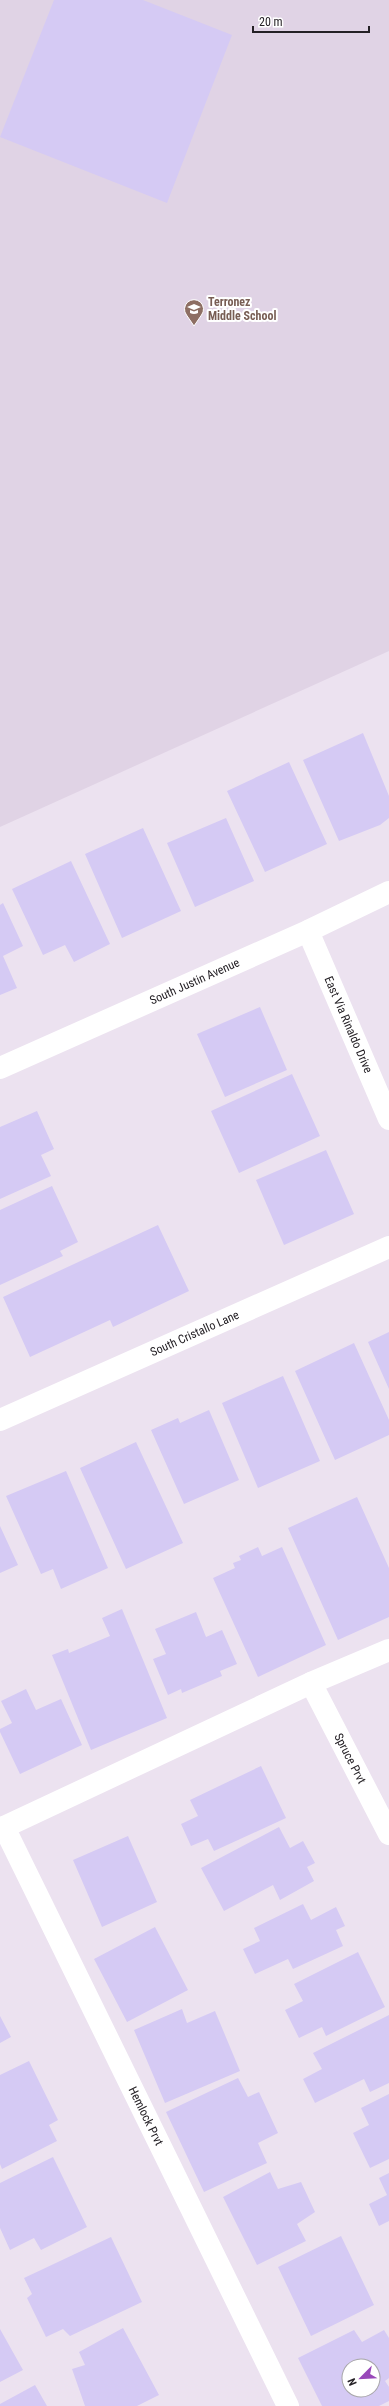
<svg xmlns="http://www.w3.org/2000/svg" width="389" height="2406" font-family="'Roboto Condensed',sans-serif">
<rect width="100%" height="100%" fill="#ece2f0"/>
<path fill="#e0d3e5" d="M 0,0 L 389,0 L 389,651 L 0,827 Z"/>
<path fill="#d5caf4" fill-rule="evenodd" d="M 54,0 L 143,0 L 232,35 L 167,203 L 0,137 Z
M 363,733 L 389,796 L 389,818 L 380,825 L 339,841 L 303,760 Z
M 289,762 L 327,844 L 265,872 L 227,791 Z
M 226,818 L 254,881 L 195,907 L 167,843 Z
M 143,828 L 181,911 L 122,938 L 85,854 Z
M 71,861 L 110,944 L 74,962 L 65,945 L 43,955 L 12,889 Z
M 3,903 L 23,946 L 3,956 L 17,988 L 0,995 L 0,905 Z
M 260,1007 L 287,1070 L 225,1097 L 197,1034 Z
M 292,1074 L 320,1136 L 239,1173 L 211,1111 Z
M 37,1111 L 54,1149 L 41,1155 L 51,1176 L 0,1199 L 0,1127 Z
M 326,1150 L 354,1214 L 284,1245 L 256,1180 Z
M 52,1186 L 78,1242 L 60,1251 L 63,1256 L 0,1285 L 0,1210 Z
M 158,1225 L 189,1291 L 113,1327 L 110,1320 L 30,1357 L 3,1297 Z
M 389,1332 L 389,1389 L 368,1342 Z
M 354,1343 L 389,1420 L 389,1435 L 335,1460 L 295,1371 Z
M 283,1376 L 320,1461 L 258,1488 L 222,1403 Z
M 209,1410 L 239,1480 L 184,1504 L 151,1430 L 178,1418 L 180,1423 Z
M 136,1442 L 183,1543 L 126,1569 L 80,1468 Z
M 66,1471 L 108,1568 L 61,1589 L 53,1569 L 41,1574 L 6,1496 Z
M 357,1497 L 389,1568 L 389,1617 L 338,1640 L 288,1528 Z
M 0,1526 L 18,1565 L 0,1573 Z
M 258,1547 L 262,1556 L 282,1547 L 326,1645 L 258,1677 L 213,1578 L 235,1568 L 233,1563 L 241,1560 L 239,1556 Z
M 122,1609 L 167,1718 L 91,1750 L 52,1655 L 68,1649 L 69,1653 L 110,1636 L 102,1618 Z
M 196,1612 L 206,1637 L 222,1630 L 237,1664 L 220,1671 L 222,1676 L 182,1693 L 181,1689 L 168,1695 L 153,1659 L 166,1654 L 155,1629 Z
M 26,1689 L 36,1710 L 61,1699 L 82,1745 L 20,1774 L 0,1732 L 0,1729 L 12,1723 L 1,1701 Z
M 261,1766 L 286,1818 L 214,1851 L 208,1839 L 191,1846 L 181,1824 L 198,1816 L 190,1800 Z
M 279,1827 L 290,1848 L 303,1841 L 315,1863 L 307,1867 L 314,1881 L 280,1900 L 273,1885 L 224,1911 L 201,1868 Z
M 128,1836 L 157,1902 L 102,1927 L 73,1860 Z
M 303,1904 L 311,1920 L 336,1907 L 345,1926 L 336,1930 L 343,1946 L 293,1969 L 288,1959 L 255,1974 L 243,1949 L 260,1941 L 254,1928 Z
M 155,1927 L 188,1990 L 127,2022 L 94,1959 Z
M 358,1952 L 385,2007 L 326,2036 L 322,2027 L 299,2038 L 285,2010 L 303,2001 L 294,1984 Z
M 182,2009 L 187,2023 L 215,2011 L 240,2071 L 165,2103 L 134,2030 Z
M 389,2015 L 389,2083 L 370,2092 L 364,2079 L 315,2103 L 303,2079 L 322,2069 L 313,2053 Z
M 0,2016 L 11,2037 L 0,2043 Z
M 29,2061 L 58,2120 L 49,2125 L 57,2141 L 2,2169 L 0,2164 L 0,2075 Z
M 238,2078 L 248,2097 L 259,2092 L 278,2133 L 258,2143 L 267,2163 L 204,2192 L 166,2112 Z
M 389,2094 L 389,2159 L 370,2168 L 353,2133 L 369,2125 L 361,2108 Z
M 53,2157 L 87,2227 L 41,2250 L 34,2238 L 10,2250 L 0,2228 L 0,2183 Z
M 270,2172 L 278,2189 L 301,2182 L 315,2212 L 297,2224 L 306,2241 L 257,2265 L 223,2197 Z
M 389,2173 L 389,2221 L 379,2226 L 369,2204 L 387,2195 L 379,2178 Z
M 341,2236 L 374,2305 L 311,2336 L 278,2267 Z
M 111,2237 L 142,2302 L 70,2336 L 63,2329 L 46,2337 L 27,2298 L 32,2294 L 24,2278 Z
M 123,2328 L 159,2395 L 137,2406 L 85,2406 L 72,2369 L 85,2365 L 79,2352 Z
M 0,2329 L 23,2370 L 0,2382 Z
M 354,2330 L 362,2342 L 384,2330 L 389,2338 L 389,2378 L 385,2381 L 389,2387 L 389,2401 L 379,2406 L 322,2406 L 298,2358 ZM 349,2366 L 373,2366 L 373,2390 L 349,2390 Z
M 35,2385 L 47,2406 L 0,2406 L 0,2404 Z"/>
<g fill="none" stroke-linecap="round" stroke-linejoin="round">
<g stroke="#fff" stroke-width="22">
<path id="s1" d="M 308,931 L 389,1119"/>
<path id="s2" d="M 0,1068 L 308,931 L 389,892"/>
<path id="s3" d="M 0,1420 L 389,1247"/>
<path id="s4" d="M 311,1683 L 389,1834"/>
<path id="s5" d="M 4,1827 L 288,2406"/>
<path d="M 0,1829 L 311,1683 L 389,1650"/>
</g>
</g>
<defs>
<g id="school-pin" transform="scale(1)"><path d="M0 17L-7.5 6A9.5 9.5 0 1 1 7.5 6Z" fill="#8d6e63" stroke="#fff"/><path d="M0-5L7-2L0 1L-7-2ZM-4 1L0 2.5L4 1V4Q0 6-4 4Z" fill="#fff"/></g>
</defs>
<g fill-rule="evenodd">
<use href="#school-pin" x="194" y="309"/>
</g>
<g text-anchor="middle" stroke-width="4" stroke-linejoin="round" paint-order="stroke">
<g font-size="12" font-weight="bold" fill="#785e54" stroke="#fff" text-anchor="start">
<text x="208" y="306">Terronez<tspan x="208" dy="14">Middle School</tspan></text>
</g>
<g font-size="12" fill="#242025" stroke="#fff">
<text dy="4" stroke="none"><textPath href="#s2" startOffset="213">South Justin Avenue</textPath></text>
<text dy="4" stroke="none"><textPath href="#s1" startOffset="102">East Via Rinaldo Drive</textPath></text>
<text dy="4" stroke="none"><textPath href="#s3" startOffset="213">South Cristallo Lane</textPath></text>
<text dy="4" stroke="none"><textPath href="#s4" startOffset="85">Spruce Prvt</textPath></text>
<text dy="4" stroke="none"><textPath href="#s5" startOffset="322">Hemlock Prvt</textPath></text>
</g>
</g>
<g transform="translate(361 2378) rotate(246)"><circle r="19" fill="#ffffff" stroke="#a7a6a8"/>
<path d="M0-3L7 15L0 10L-7 15Z" fill="#9848b9"/>
<text y="-6" font-size="11" font-weight="bold" text-anchor="middle" fill="#242025">N</text>
</g>
<path d="M253 26v6h116v-6" fill="none" stroke="#242025" stroke-width="2"/>
<text x="259" y="26" font-size="12" fill="#242025" stroke="#ffffff" stroke-width="3" paint-order="stroke">20 m</text>
</svg>
